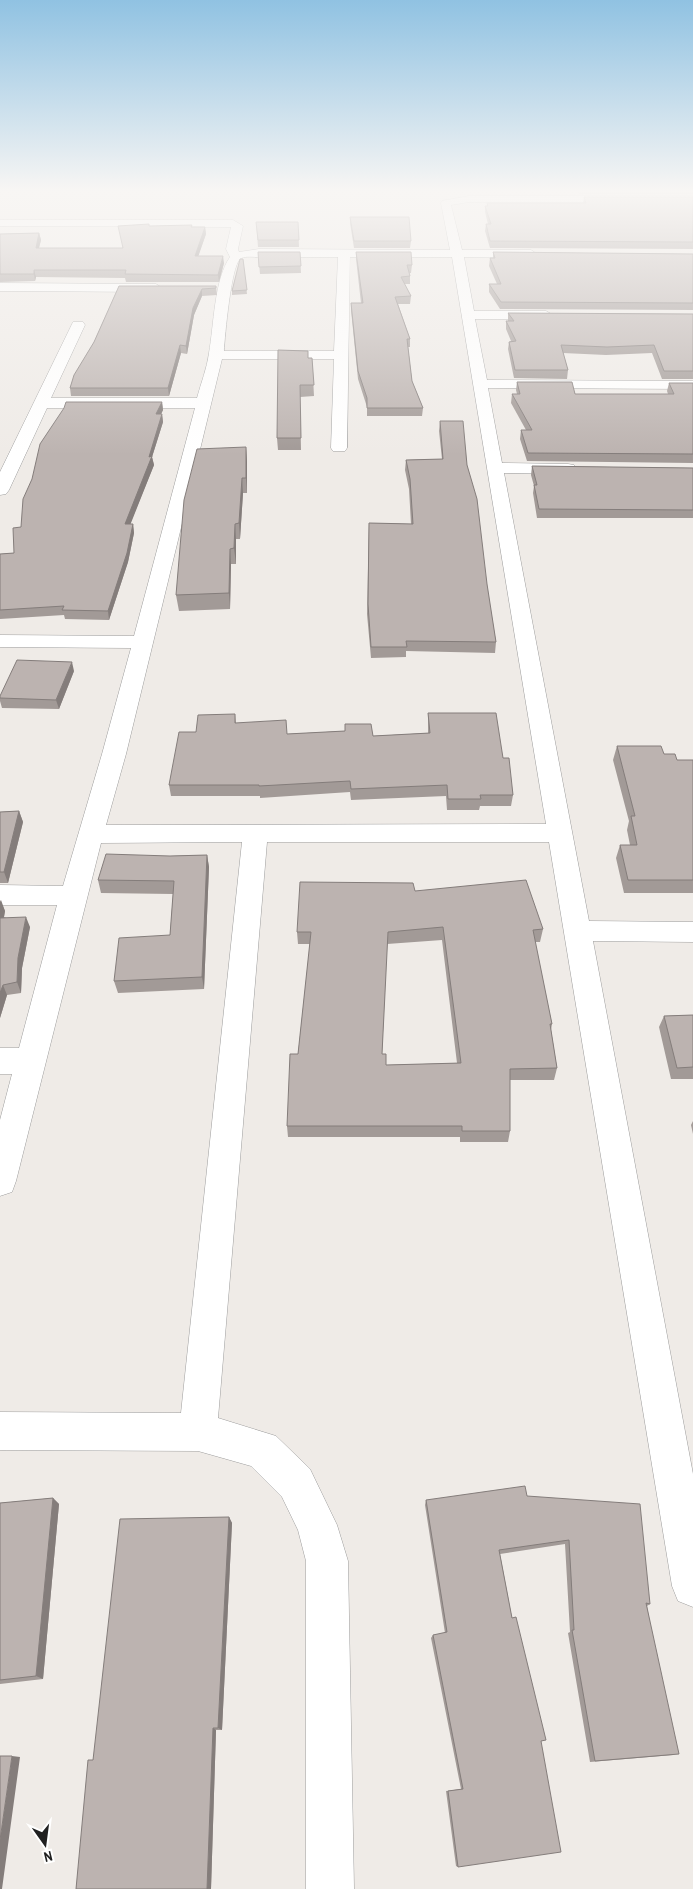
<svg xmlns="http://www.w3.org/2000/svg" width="693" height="1889" font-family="'Archivo Narrow',sans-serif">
<rect width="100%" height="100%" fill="#efebe7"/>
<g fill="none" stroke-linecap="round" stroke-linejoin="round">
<g stroke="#9d9d9d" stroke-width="1">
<path id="street" d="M 469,196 L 693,196 L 693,202 L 469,202 L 451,205 L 462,250 L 531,250 L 537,254 L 531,258 L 464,257 L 474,311 L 546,311 L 553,315 L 546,319 L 475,319 L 487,380 L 693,381 L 693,389 L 488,388 L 502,463 L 568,464 L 574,465 L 576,469 L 574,473 L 568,474 L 504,473 L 589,921 L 693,922 L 693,942 L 593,941 L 693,1474 L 693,1607 L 678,1601 L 672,1586 L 549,842 L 267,842 L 218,1418 L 276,1436 L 310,1469 L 337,1525 L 348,1561 L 354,1889 L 306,1889 L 306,1561 L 298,1530 L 282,1497 L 251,1466 L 198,1451 L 0,1450 L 0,1412 L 181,1413 L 242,842 L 101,843 L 16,1181 L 12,1192 L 0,1196 L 0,1120 L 12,1074 L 0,1074 L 0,1048 L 19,1048 L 57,905 L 0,905 L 0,885 L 63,886 L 102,754 L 131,648 L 0,647 L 0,635 L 134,636 L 195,408 L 47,408 L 9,490 L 6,494 L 0,495 L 0,472 L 73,322 L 83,322 L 85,325 L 51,398 L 197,398 C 201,383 207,368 209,353 C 214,325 214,280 230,257 L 226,249 L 231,227 L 0,226 L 0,220 L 233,220 L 243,226 L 238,249 L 239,252 L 259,249 L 450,250 L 441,203 L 442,201 ZM 256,257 L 338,257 L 334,351 L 224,351 C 225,336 231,267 240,259 C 244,256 251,257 256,257 ZM 350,257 L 452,257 L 546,824 L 106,825 L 126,754 L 222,359 L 334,359 L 331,448 L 333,451 L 345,451 L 347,448 Z
M 0,283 L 156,284 L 162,288 L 156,292 L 0,291 Z"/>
</g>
<use href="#street" fill="#fff" fill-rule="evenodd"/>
</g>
<path fill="#a29a97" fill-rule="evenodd" d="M 578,191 L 693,191 L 693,194 L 579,194 Z
M 584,197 L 693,197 L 693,249 L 490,248 L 485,231 L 486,224 L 488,224 L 485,212 L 485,206 L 487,206 L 487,203 L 583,203 Z
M 350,217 L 411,241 L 410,248 L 354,248 L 350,223 Z
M 256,222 L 298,222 L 299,247 L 258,247 Z
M 149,226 L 205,227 L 206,234 L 198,256 L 224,263 L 219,282 L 126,282 L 125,278 L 36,277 L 35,281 L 0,282 L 0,234 L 39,233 L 41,240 L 39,248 L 122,248 Z
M 258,252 L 300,252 L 301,273 L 260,274 Z
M 356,252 L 412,265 L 411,273 L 409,273 L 410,276 L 410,284 L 404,284 L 411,296 L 410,304 L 398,304 L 410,339 L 410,347 L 408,347 L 412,381 L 423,408 L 422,416 L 367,416 L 367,407 L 358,379 L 351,310 L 351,303 L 361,303 L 356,259 Z
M 493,252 L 693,254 L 693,310 L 500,309 L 489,292 L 489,284 L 497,284 L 489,266 L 490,258 L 493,258 Z
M 243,259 L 247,294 L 232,295 L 232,291 Z
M 119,286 L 216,286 L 217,295 L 202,296 L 194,315 L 187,354 L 181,353 L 169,396 L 71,396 L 70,388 L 94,342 Z
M 508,313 L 693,314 L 693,379 L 662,379 L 652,353 L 606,355 L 563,353 L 568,370 L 567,379 L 514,378 L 508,349 L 509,342 L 511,341 L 506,329 L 506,321 L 508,321 Z
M 308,358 L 312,358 L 314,396 L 300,397 L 301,450 L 278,450 L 277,438 Z
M 517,382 L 575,394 L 668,394 L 667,391 L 669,383 L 693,383 L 693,463 L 527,461 L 520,439 L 521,430 L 526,430 L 511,403 L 512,394 L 517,394 L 516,390 Z
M 162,402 L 163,410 L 161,414 L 162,414 L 163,422 L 152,457 L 154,465 L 130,524 L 133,524 L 134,533 L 128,562 L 109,620 L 65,619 L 64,615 L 0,619 L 0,554 L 14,553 L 21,527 Z
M 440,421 L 467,465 L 496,642 L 495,653 L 406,651 L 406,657 L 371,658 L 367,614 L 369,523 L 411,524 L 409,489 L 405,470 L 406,460 L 442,459 L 439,431 Z
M 246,447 L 247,462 L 247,493 L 243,493 L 240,539 L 236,539 L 236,564 L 231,564 L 230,609 L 179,611 L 176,595 Z
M 532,466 L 693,468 L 693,518 L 537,518 L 533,493 L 534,486 L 531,475 Z
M 74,671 L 59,709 L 2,708 L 0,701 L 0,696 Z
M 428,713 L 503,758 L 513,795 L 511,806 L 480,806 L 479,810 L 447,810 L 446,796 L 351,800 L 350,792 L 260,798 L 260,796 L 171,796 L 169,785 L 196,732 L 235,714 L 236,723 L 287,734 L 345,731 L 345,724 L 373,736 L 428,733 Z
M 617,746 L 664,754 L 677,760 L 693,760 L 693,893 L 624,893 L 616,858 L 620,845 L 630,845 L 627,830 L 629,821 L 613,760 Z
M 19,811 L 23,822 L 8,883 L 0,883 L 0,812 Z
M 207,855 L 209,867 L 204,989 L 118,993 L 114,981 L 170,935 L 173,894 L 101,893 L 98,880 L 170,856 Z
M 415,891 L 543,929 L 540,942 L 535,942 L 552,1024 L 551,1030 L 557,1068 L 554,1080 L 510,1080 L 510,1131 L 508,1142 L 460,1142 L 460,1137 L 288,1137 L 287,1126 L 298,1054 L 310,944 L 298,944 L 297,932 ZM 442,940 L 457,1063 L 386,1065 L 382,1054 L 387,944 Z
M 0,900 L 5,911 L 4,917 L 30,927 L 22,968 L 21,993 L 7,995 L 0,1018 Z
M 693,1015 L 693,1079 L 671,1079 L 659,1027 L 664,1016 Z
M 693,1121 L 693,1134 L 691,1125 Z
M 527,1496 L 650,1604 L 647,1606 L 673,1755 L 590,1762 L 568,1633 L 570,1632 L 565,1544 L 500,1554 L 512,1618 L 541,1742 L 458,1867 L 456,1866 L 446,1791 L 461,1789 L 431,1638 L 433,1635 L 445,1633 L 425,1505 L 426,1500 Z
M 53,1498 L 59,1504 L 43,1679 L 0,1684 L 0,1503 Z
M 229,1517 L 232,1523 L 222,1730 L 216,1730 L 211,1889 L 76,1889 L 93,1760 Z"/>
<path fill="#847d7b" d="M 205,227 L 206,234 L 196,263 L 195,256 Z
M 39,233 L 41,240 L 37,255 L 36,248 Z
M 223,256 L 224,263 L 219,282 L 218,275 Z
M 34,270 L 36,277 L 35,281 L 34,274 Z
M 202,289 L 202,296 L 194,315 L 187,354 L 186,346 L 193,308 Z
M 180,345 L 181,353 L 169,396 L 168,388 Z
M 162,402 L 163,410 L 157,422 L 156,414 Z
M 162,414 L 163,422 L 152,457 L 154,465 L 127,533 L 125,524 L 149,457 Z
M 246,447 L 247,462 L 247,493 L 246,478 Z
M 242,478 L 243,493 L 240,539 L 239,523 Z
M 133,524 L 134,533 L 128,562 L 109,620 L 108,611 Z
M 235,524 L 236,539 L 236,564 L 234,548 Z
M 230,549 L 231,564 L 230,609 L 229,593 Z
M 72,662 L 74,671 L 59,709 L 56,700 Z
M 19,811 L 23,822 L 8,883 L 4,872 Z
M 207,855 L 209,867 L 204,989 L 202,977 Z
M 0,900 L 1,902 L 1,900 L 5,911 L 2,928 L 0,924 Z
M 26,917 L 30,927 L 22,968 L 21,993 L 17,982 L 18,958 Z
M 3,985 L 7,995 L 0,1018 L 0,993 Z
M 53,1498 L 59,1504 L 43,1679 L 36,1676 Z
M 229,1517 L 232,1523 L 222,1730 L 218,1728 Z
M 213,1728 L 216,1730 L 211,1889 L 207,1889 Z
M 12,1756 L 20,1757 L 2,1889 L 0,1889 L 0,1840 Z"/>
<path fill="#bcb3b0" stroke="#847d7b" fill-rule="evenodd" d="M 584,197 L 693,197 L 693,242 L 490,241 L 486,224 L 491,224 L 485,206 L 488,206 L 487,203 L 586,203 Z
M 350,217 L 409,217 L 411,241 L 354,241 Z
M 256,222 L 298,222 L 299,240 L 258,240 Z
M 149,224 L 149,226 L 192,225 L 191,227 L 205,227 L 195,256 L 223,256 L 218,275 L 125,274 L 126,270 L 34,270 L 34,274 L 0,274 L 0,234 L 39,233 L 36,248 L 123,248 L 118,226 Z
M 258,252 L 300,252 L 301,266 L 259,267 Z
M 356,252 L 411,252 L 412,265 L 407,265 L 410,276 L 401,277 L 411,296 L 395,297 L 410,339 L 407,339 L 412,381 L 423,408 L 367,408 L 367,398 L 358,371 L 351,303 L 363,303 Z
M 493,252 L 693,254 L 693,303 L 501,302 L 489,284 L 501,284 L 490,258 L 495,258 Z
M 240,259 L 243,259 L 247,290 L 232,291 Z
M 119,286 L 216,286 L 216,288 L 202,289 L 193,308 L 186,346 L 180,345 L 168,388 L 70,388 L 74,375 L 94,342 Z
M 508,313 L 693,314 L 693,371 L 664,371 L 654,345 L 607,347 L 561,345 L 568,370 L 515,370 L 509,342 L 516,341 L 506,321 L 514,321 Z
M 278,350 L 308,351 L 308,358 L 312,358 L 314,385 L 300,385 L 301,438 L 277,438 Z
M 517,382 L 572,382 L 575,394 L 674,394 L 669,383 L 693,383 L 693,454 L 528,453 L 521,430 L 532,430 L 512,394 L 520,394 Z
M 66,402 L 162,402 L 156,414 L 162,414 L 149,457 L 152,456 L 125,524 L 133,524 L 127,553 L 108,611 L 62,610 L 64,606 L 0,610 L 0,554 L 14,553 L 13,528 L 21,527 L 23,499 L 32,479 L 40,444 L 64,408 Z
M 440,421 L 463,421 L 467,465 L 477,499 L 487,584 L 496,642 L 406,641 L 407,647 L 371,647 L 368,604 L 369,523 L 413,524 L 410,479 L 406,460 L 443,459 Z
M 246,447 L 246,478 L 242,478 L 239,523 L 235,524 L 234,548 L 230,549 L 229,593 L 176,595 L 184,500 L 197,449 Z
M 532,466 L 693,468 L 693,510 L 539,509 L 534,485 L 537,485 Z
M 17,660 L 72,662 L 56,700 L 0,698 L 0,696 Z
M 428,713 L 496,713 L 503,758 L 509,758 L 513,795 L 480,795 L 481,799 L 448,799 L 447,785 L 351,789 L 350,781 L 259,786 L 259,785 L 169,785 L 179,732 L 196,732 L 198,715 L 235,714 L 235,723 L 286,720 L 287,734 L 345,731 L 345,724 L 371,724 L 373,736 L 430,733 Z
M 617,746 L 661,746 L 664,754 L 675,754 L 677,760 L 693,760 L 693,880 L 628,880 L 620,845 L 637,845 L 631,816 L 635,816 Z
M 19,811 L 4,872 L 0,872 L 0,812 Z
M 106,854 L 170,856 L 207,855 L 202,977 L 114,981 L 119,938 L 170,935 L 174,881 L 98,880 Z
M 526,880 L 543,929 L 533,930 L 552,1024 L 550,1024 L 557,1068 L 510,1069 L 510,1131 L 462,1131 L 462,1126 L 287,1126 L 290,1054 L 298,1054 L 311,932 L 297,932 L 300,882 L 413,883 L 415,891 ZM 443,927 L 461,1063 L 386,1065 L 386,1054 L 382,1054 L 388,932 Z
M 26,917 L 18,958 L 17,982 L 3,985 L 0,993 L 0,918 Z
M 693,1015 L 693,1067 L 677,1068 L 664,1016 Z
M 525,1486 L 527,1496 L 640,1504 L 650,1604 L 646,1603 L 679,1754 L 595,1761 L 572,1630 L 574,1630 L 569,1540 L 499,1550 L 512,1618 L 516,1617 L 546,1740 L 541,1741 L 561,1852 L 458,1867 L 448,1791 L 463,1789 L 433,1635 L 447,1632 L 426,1500 Z
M 53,1498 L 36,1676 L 0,1680 L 0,1503 Z
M 229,1517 L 218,1728 L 213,1728 L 207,1889 L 76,1889 L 88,1760 L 93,1760 L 120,1519 Z
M 0,1756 L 12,1756 L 0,1840 Z"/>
<linearGradient id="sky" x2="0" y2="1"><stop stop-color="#90c2e2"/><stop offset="0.42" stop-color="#f8f6f4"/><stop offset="1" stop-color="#f8f6f4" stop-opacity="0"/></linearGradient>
<rect width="693" height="455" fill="url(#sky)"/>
<g transform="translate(45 1844) rotate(166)" stroke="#ffffff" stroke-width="4" paint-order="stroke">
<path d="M0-4L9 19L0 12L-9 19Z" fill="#202020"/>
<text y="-8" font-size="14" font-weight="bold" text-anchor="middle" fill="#202020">N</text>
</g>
</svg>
